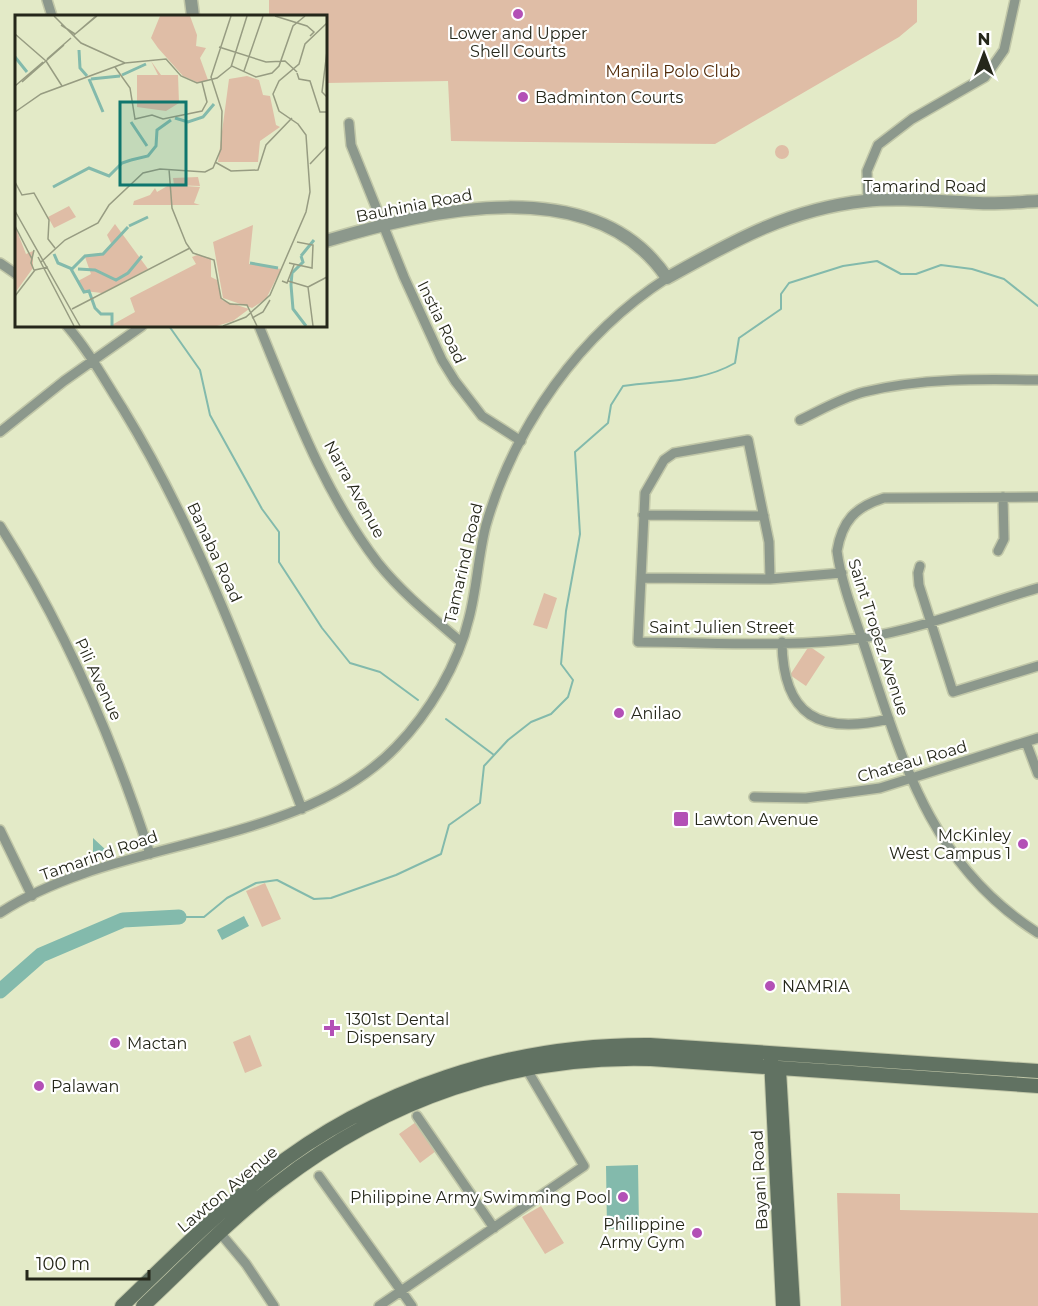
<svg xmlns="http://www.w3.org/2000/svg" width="1038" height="1306" font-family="Montserrat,sans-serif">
<rect width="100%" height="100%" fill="#e3eac7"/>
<path fill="#dfbda6" d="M 269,0 L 917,0 L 917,22 L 899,37 L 715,144 L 451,141 L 448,81 L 326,83 L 326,16 L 269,16 Z
M775 152a7 7 0 1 1 14 0a7 7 0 1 1-14 0Z
M 544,593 L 557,598 L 547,629 L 533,625 Z
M 809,646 L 825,657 L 806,686 L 790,675 Z
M 265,883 L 281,919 L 262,927 L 246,891 Z
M 250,1035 L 262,1066 L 245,1073 L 233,1042 Z
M 416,1122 L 436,1151 L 420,1163 L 399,1134 Z
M 837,1193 L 900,1194 L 900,1210 L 1038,1213 L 1038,1306 L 841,1306 Z
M 541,1206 L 564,1243 L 545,1254 L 522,1217 Z"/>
<path fill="#83baac" d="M 93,838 L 106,850 L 106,856 L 93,858 Z
M 244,916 L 249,926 L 222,940 L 217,930 Z
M 638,1165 L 639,1228 L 607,1229 L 606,1166 Z"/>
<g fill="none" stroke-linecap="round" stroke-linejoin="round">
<path stroke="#83baac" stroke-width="2" d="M 169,326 L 200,370 L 210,415 L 262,509 L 279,532 L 279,562 L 322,628 L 350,663 L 380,672 L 418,700
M 446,719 L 494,755
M 179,917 L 204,917 L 227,898 L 256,883 L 277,880 L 314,899 L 331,898 L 396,875 L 441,854 L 449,825 L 480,803 L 484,766 L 508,740 L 531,722 L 551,714 L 568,697 L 573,680 L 561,664 L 566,611 L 580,534 L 575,452 L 608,423 L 611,405 L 623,386 C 662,380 700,383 735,363 L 739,338 L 781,309 L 781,294 L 789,283 L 843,266 L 877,261 L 901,274 L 916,274 L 941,265 L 972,269 L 1004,279 L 1038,306"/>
<path stroke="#83baac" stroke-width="15" d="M 0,991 L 41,955 L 123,920 L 179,917"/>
<g stroke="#c1c7a8" stroke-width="12">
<path id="minor" d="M 47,0 L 52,16
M 349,123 L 351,145 L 404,277 L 442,360 L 455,381 L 482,416 L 521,441
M 868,200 L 867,171 L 878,145 L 912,119 L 985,77 L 1004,50 L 1015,0
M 0,263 L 16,274
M 67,326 C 89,351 105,381 123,409 C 200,535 249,672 302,809
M 259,326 C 292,406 324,493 378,563 C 402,593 432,617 461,642
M 800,420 C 821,410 841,398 864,392 C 921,378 980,379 1038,380
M 0,432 L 64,381 L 142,326
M 1038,497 L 884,498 C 855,507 842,521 837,551 C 842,588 858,625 869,660 C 905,770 935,868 1038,933
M 643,515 L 764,516
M 0,526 C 65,628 113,739 150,854
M 998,551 L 1004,539 L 1003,497
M 920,566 L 918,573 L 919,585 L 953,692 L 1038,666
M 641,578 L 770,579 L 842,573
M 770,579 L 769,542 L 748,440 L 674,453 L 664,460 L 645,493 L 638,642 C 712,642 789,648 862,638 C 922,629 980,605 1038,588
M 782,642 C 783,717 820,735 889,719
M 1026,742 L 1038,774
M 754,797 L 806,798 L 880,788 L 1038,738
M 0,830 L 32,896
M 0,913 C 116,836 298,849 396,747 C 429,713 458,665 469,618 C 477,588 478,556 486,525 C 515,425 580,334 667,278
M 417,1116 L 494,1228
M 319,1176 L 412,1306
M 221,1234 L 246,1264 L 274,1306
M 379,1306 L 584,1166 L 526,1068"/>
</g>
<g stroke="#c1c7a8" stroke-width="15">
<path id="tertiary" d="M 191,0 L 193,16
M 326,241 C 429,210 595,170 667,278 C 733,241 789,209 865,201 C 902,197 942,202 979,203 C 998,204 1018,202 1038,201"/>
</g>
<g stroke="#c1c7a8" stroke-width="16">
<path id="secondary" d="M 771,1059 L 783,1306
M 779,1070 L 793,1306
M 122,1306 C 169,1261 215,1215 266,1174 C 374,1088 512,1044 650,1045 L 1038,1071
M 143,1306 C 187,1265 230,1219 278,1183 C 387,1099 513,1055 651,1059 L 1038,1086"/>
</g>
<use href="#minor" stroke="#8c988c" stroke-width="9"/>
<use href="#tertiary" stroke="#8c988c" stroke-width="12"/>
<use href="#secondary" stroke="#617262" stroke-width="14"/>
</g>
<g fill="#b350b6" stroke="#fff" stroke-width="2">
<circle cx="518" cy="14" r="6"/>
<circle cx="523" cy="97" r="6"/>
<circle cx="619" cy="713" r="6"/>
<rect x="673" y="811" width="16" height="16" rx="3"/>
<circle cx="1023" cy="844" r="6"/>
<circle cx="770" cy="986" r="6"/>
<path d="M329 1019h6v6h6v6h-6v6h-6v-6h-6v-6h6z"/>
<circle cx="115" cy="1043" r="6"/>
<circle cx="39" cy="1086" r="6"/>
<circle cx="623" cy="1197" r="6"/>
<circle cx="697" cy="1233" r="6"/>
</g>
<g text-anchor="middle" stroke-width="4.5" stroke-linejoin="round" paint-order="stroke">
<g font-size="16" fill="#25271a" stroke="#fff" text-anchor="start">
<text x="518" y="39" text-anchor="middle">Lower and Upper<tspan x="518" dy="18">Shell Courts</tspan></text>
<text x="535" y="103">Badminton Courts</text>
<text x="631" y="719">Anilao</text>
<text x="694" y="825">Lawton Avenue</text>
<text x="1011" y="841" text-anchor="end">McKinley<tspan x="1011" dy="18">West Campus 1</tspan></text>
<text x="782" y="992">NAMRIA</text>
<text x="346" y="1025">1301st Dental<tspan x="346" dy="18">Dispensary</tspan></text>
<text x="127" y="1049">Mactan</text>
<text x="51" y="1092">Palawan</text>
<text x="611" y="1203" text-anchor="end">Philippine Army Swimming Pool</text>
<text x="685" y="1230" text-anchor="end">Philippine<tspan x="685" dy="18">Army Gym</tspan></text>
</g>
<g font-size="16" fill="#502907" stroke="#fff">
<text x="673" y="77">Manila Polo Club</text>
</g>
<g font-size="16" fill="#25271a" stroke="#fff">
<text x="925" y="192">Tamarind Road</text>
<text transform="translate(414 205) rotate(-11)" y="6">Bauhinia Road</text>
<text transform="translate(442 322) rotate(64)" y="6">Instia Road</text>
<text transform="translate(355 489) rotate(61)" y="6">Narra Avenue</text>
<text transform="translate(215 552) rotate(65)" y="6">Banaba Road</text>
<text transform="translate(463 563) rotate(-77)" y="6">Tamarind Road</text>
<text x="722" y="633">Saint Julien Street</text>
<text transform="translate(879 637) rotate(72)" y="6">Saint Tropez Avenue</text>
<text transform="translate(99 679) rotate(65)" y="6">Pili Avenue</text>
<text transform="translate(912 761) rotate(-16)" y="6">Chateau Road</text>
<text transform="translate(99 855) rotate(-19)" y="6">Tamarind Road</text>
<text transform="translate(759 1180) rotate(-93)" y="6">Bayani Road</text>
<text transform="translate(227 1189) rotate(-40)" y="6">Lawton Avenue</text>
</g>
</g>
<g transform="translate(15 15)">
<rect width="312" height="312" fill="#e3eac7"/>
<path d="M 145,1 L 175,1 L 182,20 L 181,31 L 191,33 L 185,43 L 193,65 L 184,68 L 168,61 L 143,33 L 136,23 ZM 136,46 L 146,60 L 163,60 L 164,88 L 151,96 L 122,92 L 122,60 L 143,60 ZM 232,61 L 244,65 L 248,80 L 255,81 L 261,110 L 265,112 L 245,126 L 243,147 L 203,147 L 214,64 ZM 183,162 L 185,171 L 159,170 L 158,163 ZM 154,170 L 185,172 L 179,188 L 185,190 L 118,190 L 119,186 L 135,180 L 140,173 L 142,177 ZM 54,191 L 61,202 L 39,213 L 33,202 ZM 100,209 L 133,254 L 87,278 L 69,276 L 63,266 L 76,259 L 70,242 L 87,240 L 97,230 L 92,220 ZM 238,210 L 234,249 L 266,254 L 251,284 L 237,293 L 208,283 L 198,227 ZM 0,211 L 11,239 L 18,236 L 18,253 L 0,278 ZM 182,240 L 196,243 L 196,262 L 202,265 L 207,285 L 234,294 L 218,306 L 202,311 L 95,311 L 120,297 L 115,283 L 181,249 L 177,242 Z" fill="#dfbda6"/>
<path fill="none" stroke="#83baac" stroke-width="3" d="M 64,35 L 65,53 L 72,61M 0,42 L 12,57M 107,60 L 131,49M 74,64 L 88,97M 76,64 L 105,61M 160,103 L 173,107 L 188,102 L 199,89M 116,107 L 132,131M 116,145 L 133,141 L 141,131 L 142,115 L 156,105M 38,172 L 74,153 L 94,161 L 107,148 L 116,145M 114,211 L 133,202M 39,239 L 43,248 L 57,254 L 70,241 L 88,239 L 113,212M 286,241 L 288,247 L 277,258 L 276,270 L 278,294 L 291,311M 286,241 L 299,225M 235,248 L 263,253M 56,254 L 69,277 L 74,276 L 80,293 L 86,299 L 97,299 L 97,311M 63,254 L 80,255 L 101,265 L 113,258 L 127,241"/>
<path fill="none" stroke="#979c82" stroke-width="1.5" d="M 39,1 L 66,28 L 110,48 L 151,44 L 166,61 L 182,68 L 202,63 L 217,51 L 241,62 L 257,58 L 264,51 L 278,11 L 290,1M 260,1 L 292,11 L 299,17 L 295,21M 46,10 L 60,19 L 82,1M 0,19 L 31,46M 59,20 L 81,1M 204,32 L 251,47 L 270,46 L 282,57M 312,36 L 307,77 L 312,82M 32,44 L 56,23M 31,46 L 47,71M 100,52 L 115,73 L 120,104 L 137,100 L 148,104 L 187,96 L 192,87 L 187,67M 216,52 L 232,1M 229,56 L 248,1M 282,58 L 284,64 L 295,66 L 305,97 L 312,97M 7,67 L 49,30M 0,71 L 28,47M 0,97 L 26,79 L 110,48M 200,147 L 216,156 L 243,155 L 251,130 L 277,103M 295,149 L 312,131M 154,154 L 157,193 L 171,228 L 178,238 L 199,245 L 206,283 L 215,289 L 232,290 L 242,311M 0,167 L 7,180 L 19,178 L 34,205 L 33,224 L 40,233M 0,196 L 65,311M 0,211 L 17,244M 23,242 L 59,311M 26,247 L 50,225 L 83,208 L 94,190 L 128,158 L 145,154 L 190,157 L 198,153 L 206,134 L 207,96 L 196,62 L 216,1M 274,248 L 297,253 L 298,230 L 282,227M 19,255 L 16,248 L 19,235M 267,266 L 272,268 L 279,250M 273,266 L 293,272M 293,272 L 298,311M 293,272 L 312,262M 0,281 L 20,255 L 33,252M 57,294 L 175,233M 237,303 L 248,297 L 255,285M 208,311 L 231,302 L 255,280 L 291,197 L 295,177 L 291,120 L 283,109 L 264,96 L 258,79 L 264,66 L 284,49 L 290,29 L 312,8"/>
<path fill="#0f766e" fill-opacity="0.15" stroke="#0f766e" stroke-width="3" d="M 105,87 L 171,87 L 171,170 L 105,170 Z"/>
<rect width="312" height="312" fill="none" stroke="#25271a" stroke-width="3"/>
</g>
<g transform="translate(984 54)" stroke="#ffffff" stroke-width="4.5" paint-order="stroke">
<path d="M0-4.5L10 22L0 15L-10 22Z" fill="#25271a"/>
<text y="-9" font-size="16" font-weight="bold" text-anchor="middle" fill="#25271a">N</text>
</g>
<path d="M27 1270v9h122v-9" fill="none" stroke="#25271a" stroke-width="3"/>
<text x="36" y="1270" font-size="18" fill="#25271a" stroke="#ffffff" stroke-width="4.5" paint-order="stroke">100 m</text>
</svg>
